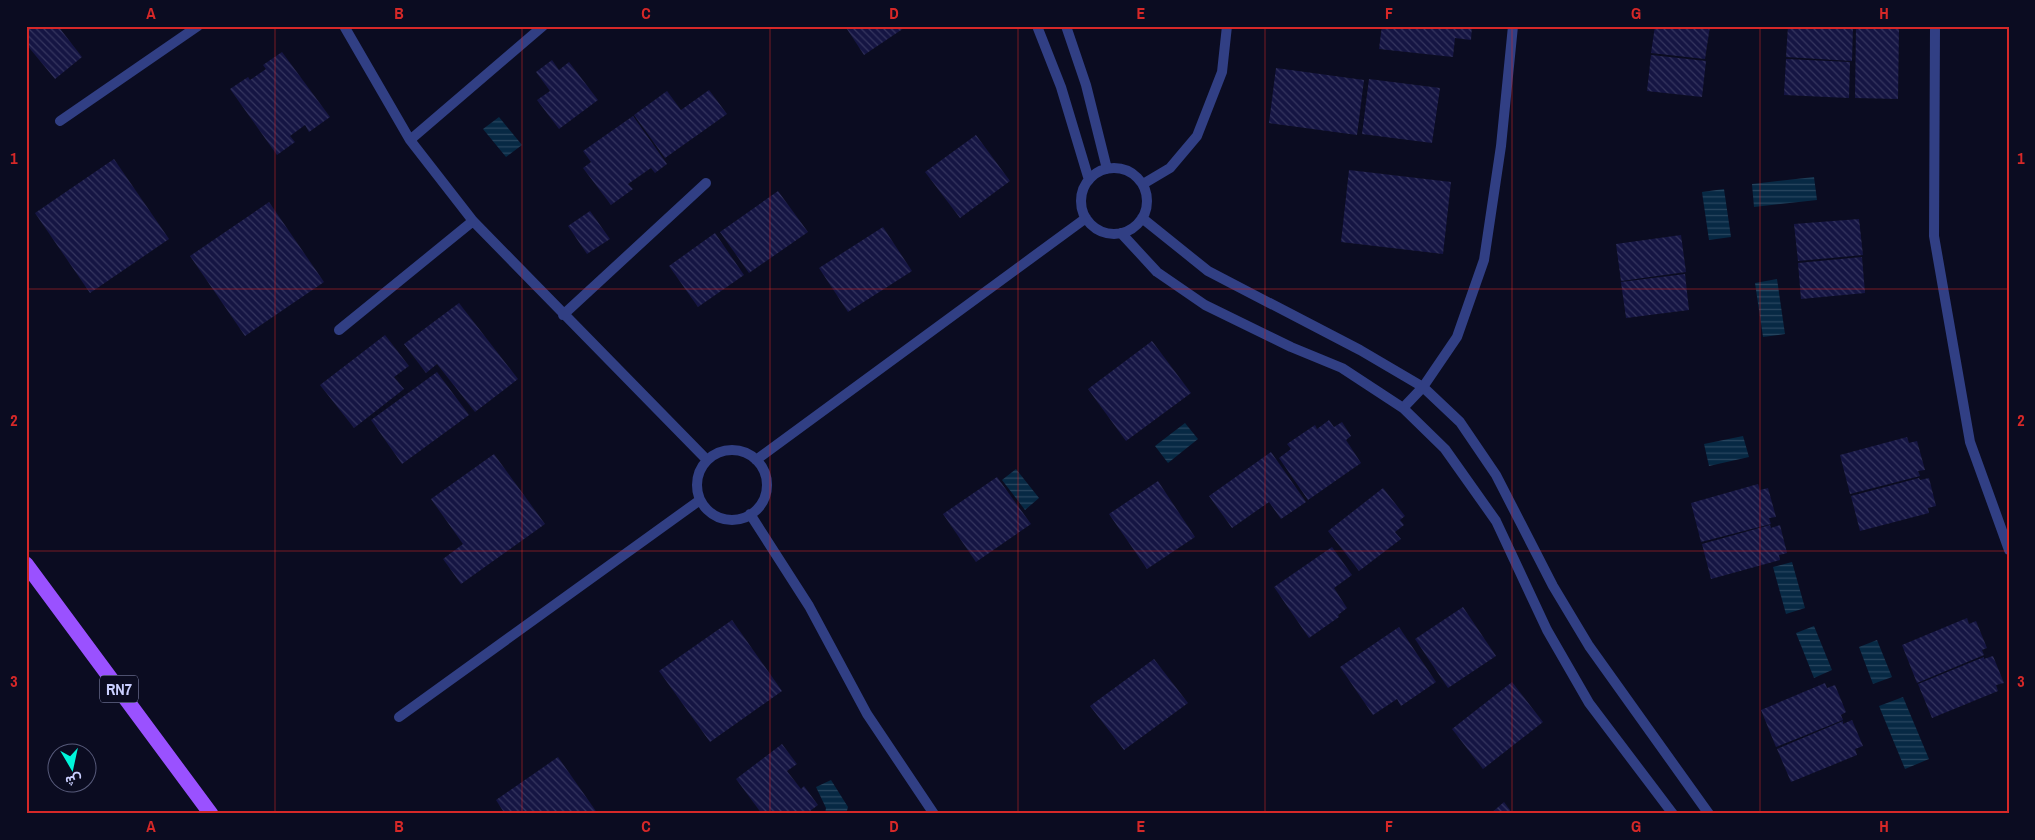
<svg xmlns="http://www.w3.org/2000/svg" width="2035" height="840" font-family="'Archivo Narrow',Vazirmatn,sans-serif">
<defs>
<pattern id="water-rules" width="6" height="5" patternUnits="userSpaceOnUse" patternTransform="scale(1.25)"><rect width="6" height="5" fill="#072944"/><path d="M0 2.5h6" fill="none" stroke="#2a4760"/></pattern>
<pattern id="building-back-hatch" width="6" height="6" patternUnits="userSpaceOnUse" patternTransform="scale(1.25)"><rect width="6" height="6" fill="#151543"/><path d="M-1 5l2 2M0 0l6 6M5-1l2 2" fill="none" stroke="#36365f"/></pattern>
</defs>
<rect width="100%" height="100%" fill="#0b0c21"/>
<path fill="url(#water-rules)" d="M 499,117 L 522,145 L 506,157 L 483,129 Z
M 1814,177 L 1817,200 L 1754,207 L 1752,184 Z
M 1724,189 L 1731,237 L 1709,240 L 1702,192 Z
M 1777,279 L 1785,334 L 1763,337 L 1755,283 Z
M 1185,423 L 1198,439 L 1168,463 L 1155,446 Z
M 1743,436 L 1749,457 L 1709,466 L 1704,444 Z
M 1016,469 L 1039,498 L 1025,510 L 1002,480 Z
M 1792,562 L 1805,608 L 1786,614 L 1773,567 Z
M 1814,626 L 1832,670 L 1814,678 L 1796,633 Z
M 1877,640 L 1892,677 L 1873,684 L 1859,647 Z
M 1903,697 L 1929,759 L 1905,769 L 1879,706 Z
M 831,780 L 848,807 L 846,814 L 825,814 L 826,808 L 816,787 Z"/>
<path fill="url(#building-back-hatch)" d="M 26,26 L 58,26 L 82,57 L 55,79 L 26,44 Z
M 845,26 L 907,26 L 864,55 Z
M 1382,26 L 1472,26 L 1471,40 L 1455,38 L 1453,57 L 1379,49 Z
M 1655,26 L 1710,26 L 1705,59 L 1651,53 Z
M 1788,26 L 1853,26 L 1852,61 L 1786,57 Z
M 1856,27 L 1899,27 L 1898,99 L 1855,98 Z
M 282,52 L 330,117 L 309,132 L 305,125 L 290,136 L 295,142 L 277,155 L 230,89 L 248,77 L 250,80 L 266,69 L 263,65 Z
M 1651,55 L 1706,61 L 1702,97 L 1647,91 Z
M 1786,59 L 1850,62 L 1849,98 L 1784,95 Z
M 552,60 L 559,70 L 569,62 L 598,100 L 559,129 L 537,100 L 550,91 L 536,72 Z
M 1276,68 L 1364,80 L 1357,135 L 1269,123 Z
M 1369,79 L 1440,88 L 1432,143 L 1362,134 Z
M 709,90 L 727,114 L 665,158 L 634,115 L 667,91 L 681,110 Z
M 633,116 L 667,164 L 655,173 L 651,168 L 628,184 L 633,189 L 611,205 L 583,168 L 591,162 L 583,151 Z
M 976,135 L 1010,181 L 960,218 L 925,172 Z
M 114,159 L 169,239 L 90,293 L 35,213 Z
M 1349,170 L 1451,182 L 1443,254 L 1341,242 Z
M 778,191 L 808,232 L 749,273 L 720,232 Z
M 269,202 L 324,282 L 245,336 L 190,256 Z
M 590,211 L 610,239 L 587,254 L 568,226 Z
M 1859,219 L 1863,255 L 1798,261 L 1794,224 Z
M 883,227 L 912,271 L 848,312 L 819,268 Z
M 715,233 L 744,275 L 698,307 L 669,266 Z
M 1681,235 L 1686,272 L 1621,281 L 1616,244 Z
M 1862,257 L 1865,293 L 1801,299 L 1798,263 Z
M 1685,274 L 1689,310 L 1626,318 L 1621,282 Z
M 459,303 L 518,379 L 475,412 L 437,364 L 426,373 L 404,344 Z
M 385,335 L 409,366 L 394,377 L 404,389 L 354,428 L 320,385 Z
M 1152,341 L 1191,393 L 1126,441 L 1088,389 Z
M 437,372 L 469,415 L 402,464 L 371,420 Z
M 1329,420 L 1334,427 L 1342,422 L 1351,436 L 1346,440 L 1361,463 L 1308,500 L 1279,458 L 1291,449 L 1287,444 L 1315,425 L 1317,429 Z
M 1907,437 L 1909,443 L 1917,441 L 1925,470 L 1918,471 L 1920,476 L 1850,494 L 1840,455 Z
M 1271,452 L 1306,502 L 1281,519 L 1269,502 L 1232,528 L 1209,496 Z
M 494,454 L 545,524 L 461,584 L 443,559 L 463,544 L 431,499 Z
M 997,477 L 1031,524 L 976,562 L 943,514 Z
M 1919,478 L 1920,480 L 1929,478 L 1936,506 L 1928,508 L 1929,513 L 1860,531 L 1851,496 Z
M 1158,481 L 1195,537 L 1147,569 L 1109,514 Z
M 1758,484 L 1760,490 L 1768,488 L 1776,517 L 1769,518 L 1771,524 L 1701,542 L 1691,503 Z
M 1383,488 L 1405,516 L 1400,520 L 1404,525 L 1395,532 L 1401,539 L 1359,571 L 1328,531 Z
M 1770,525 L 1771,528 L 1780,525 L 1787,553 L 1779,555 L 1780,560 L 1711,579 L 1702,544 Z
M 1332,547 L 1352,575 L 1334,588 L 1347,608 L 1338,615 L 1339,617 L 1309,638 L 1274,587 Z
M 1463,607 L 1496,656 L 1448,688 L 1415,639 Z
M 1967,618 L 1969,624 L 1976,621 L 1987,648 L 1982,650 L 1984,655 L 1917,683 L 1902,645 Z
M 732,620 L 782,691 L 710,742 L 659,671 Z
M 1399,627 L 1436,682 L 1401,706 L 1397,699 L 1373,715 L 1340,667 Z
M 1993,656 L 2004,683 L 1996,685 L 1998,691 L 1932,718 L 1918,684 L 1984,657 L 1984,659 Z
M 1154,659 L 1188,703 L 1124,750 L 1090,706 Z
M 1512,682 L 1543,722 L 1483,769 L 1452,729 Z
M 1825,683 L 1827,688 L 1835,685 L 1846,712 L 1841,715 L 1843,720 L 1776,747 L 1761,710 Z
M 1852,720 L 1863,746 L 1855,749 L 1857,755 L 1791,782 L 1777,749 L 1843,721 L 1843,724 Z
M 782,744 L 797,764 L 787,771 L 801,789 L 804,786 L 818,805 L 806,814 L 762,814 L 736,779 Z
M 558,757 L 598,814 L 505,814 L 496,800 Z
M 1504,802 L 1513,814 L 1490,814 Z"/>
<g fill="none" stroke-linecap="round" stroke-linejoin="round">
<path stroke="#313f84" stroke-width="10" d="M 344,26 L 410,140 L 473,221 L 707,460
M 1037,26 L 1061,87 L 1089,180
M 1066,26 L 1086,85 L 1107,169
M 1935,26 L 1934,236 L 1970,442 L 2009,550
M 60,121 L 198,26
M 410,140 L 543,26
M1081 201a33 33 0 1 1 66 0a33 33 0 1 1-66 0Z
M 1143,184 L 1170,168 L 1197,136 L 1222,72 L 1227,26
M 1142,218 L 1208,271 L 1360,350 L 1423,387 L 1460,422 L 1496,475 L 1553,586 L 1589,646 L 1709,814
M 1121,233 L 1157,272 L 1205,305 L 1291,347 L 1342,368 L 1403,408 L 1445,449 L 1496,521 L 1547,630 L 1589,703 L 1673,814
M 563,315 L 706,183
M 339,330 L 473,221
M 1403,408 L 1423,387 L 1457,337 L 1484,260 L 1501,146 L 1513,26
M697 485a35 35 0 1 1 70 0a35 35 0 1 1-70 0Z
M 756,460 L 1086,218
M 750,514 L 809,606 L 867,714 L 934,814
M 399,717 L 700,500"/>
<path stroke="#9a51ff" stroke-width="15" d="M 26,564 L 211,814"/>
</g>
<path fill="none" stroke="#d62828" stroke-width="1" stroke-opacity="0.55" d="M 275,26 L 275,814M 522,26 L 522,814M 770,26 L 770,814M 1018,26 L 1018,814M 1265,26 L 1265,814M 1512,26 L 1512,814M 1760,26 L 1760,814M 26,289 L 2009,289M 26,551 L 2009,551"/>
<g text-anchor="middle" stroke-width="4.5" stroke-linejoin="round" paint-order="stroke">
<rect fill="#0b0c21" stroke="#9194bc" stroke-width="1" x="100" y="675.5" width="38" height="27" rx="4"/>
<g font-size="16" font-weight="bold" fill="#cacfff">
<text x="119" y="695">RN7</text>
</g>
</g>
<rect width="2035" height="840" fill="none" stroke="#0b0c21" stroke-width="55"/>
<g transform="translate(72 768) rotate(171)"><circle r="24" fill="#0b0c21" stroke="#575a7a"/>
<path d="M0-4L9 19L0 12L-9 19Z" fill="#00f5db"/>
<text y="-8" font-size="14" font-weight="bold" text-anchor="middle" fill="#cacfff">ش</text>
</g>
<rect x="28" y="28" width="1980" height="784" fill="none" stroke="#d62828" stroke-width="2"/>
<g font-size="16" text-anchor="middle" font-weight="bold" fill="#d62828">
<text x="151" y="19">A</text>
<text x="399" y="19">B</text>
<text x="646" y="19">C</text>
<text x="894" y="19">D</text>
<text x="1141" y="19">E</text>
<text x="1389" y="19">F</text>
<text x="1636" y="19">G</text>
<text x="1884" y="19">H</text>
<text x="14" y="164">1</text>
<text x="2021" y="164">1</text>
<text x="14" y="426">2</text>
<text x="2021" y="426">2</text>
<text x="14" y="687">3</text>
<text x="2021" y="687">3</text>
<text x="151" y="832">A</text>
<text x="399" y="832">B</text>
<text x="646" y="832">C</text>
<text x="894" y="832">D</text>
<text x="1141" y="832">E</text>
<text x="1389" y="832">F</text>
<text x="1636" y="832">G</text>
<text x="1884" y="832">H</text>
</g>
</svg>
